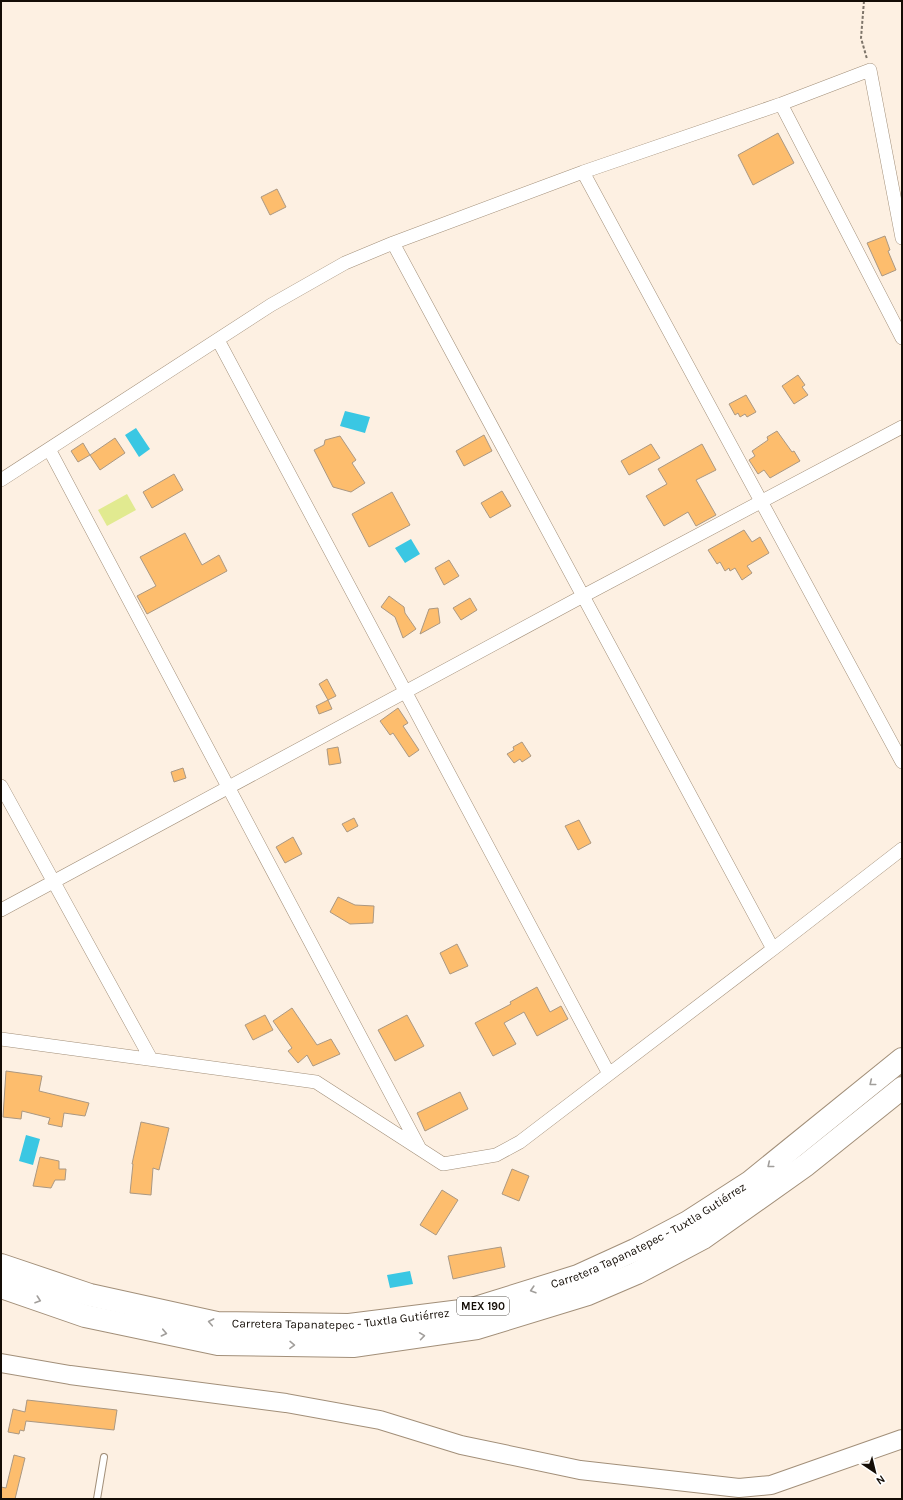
<svg xmlns="http://www.w3.org/2000/svg" width="903" height="1500" font-family="Karla,sans-serif">
<rect width="100%" height="100%" fill="#fdf0e2"/>
<path fill="#e1ea90" d="M 127,494 L 136,510 L 107,526 L 98,510 Z"/>
<path fill="#3ac7e3" d="M 345,411 L 370,417 L 365,433 L 340,426 Z
M 136,428 L 150,449 L 139,457 L 125,435 Z
M 411,539 L 420,554 L 405,563 L 395,548 Z
M 26,1135 L 40,1139 L 33,1165 L 19,1161 Z
M 410,1271 L 413,1284 L 390,1288 L 387,1275 Z"/>
<path fill="#fdbd6d" stroke="#ab9882" d="M 778,133 L 794,163 L 753,185 L 738,155 Z
M 277,189 L 286,207 L 270,215 L 261,197 Z
M 885,236 L 890,250 L 888,251 L 896,270 L 882,276 L 867,243 Z
M 798,375 L 805,385 L 802,387 L 808,395 L 794,404 L 782,386 Z
M 746,395 L 756,412 L 747,417 L 745,414 L 740,417 L 738,413 L 735,415 L 729,404 Z
M 777,431 L 792,452 L 794,451 L 800,461 L 770,478 L 764,470 L 758,474 L 749,460 L 755,456 L 752,451 L 768,440 L 767,437 Z
M 484,435 L 492,451 L 464,466 L 456,451 Z
M 340,436 L 356,460 L 352,463 L 365,483 L 351,492 L 333,487 L 314,450 L 324,445 L 325,440 Z
M 115,438 L 125,453 L 100,470 L 90,455 Z
M 83,443 L 90,455 L 78,462 L 71,451 Z
M 651,444 L 660,458 L 629,475 L 621,461 Z
M 702,444 L 716,470 L 696,480 L 716,515 L 696,526 L 688,512 L 664,526 L 646,496 L 667,484 L 658,469 Z
M 174,474 L 183,490 L 152,508 L 143,492 Z
M 502,491 L 511,506 L 490,518 L 481,503 Z
M 392,492 L 410,525 L 369,547 L 352,514 Z
M 744,530 L 752,542 L 760,537 L 769,553 L 747,566 L 752,573 L 742,580 L 735,568 L 730,571 L 729,568 L 725,571 L 720,562 L 717,564 L 708,550 Z
M 185,533 L 202,565 L 219,555 L 227,571 L 147,614 L 137,596 L 156,586 L 140,557 Z
M 449,560 L 459,576 L 444,585 L 435,568 Z
M 389,596 L 404,607 L 405,613 L 416,629 L 403,638 L 395,617 L 381,607 Z
M 470,598 L 477,610 L 461,620 L 453,608 Z
M 438,608 L 440,623 L 420,634 L 429,609 Z
M 327,679 L 336,696 L 328,700 L 319,684 Z
M 328,700 L 332,709 L 319,714 L 316,706 Z
M 398,708 L 408,723 L 403,726 L 419,750 L 409,757 L 393,733 L 390,735 L 380,721 Z
M 522,742 L 531,756 L 522,762 L 520,759 L 514,763 L 507,754 L 514,750 L 513,747 Z
M 338,747 L 341,763 L 329,765 L 327,749 Z
M 183,768 L 186,778 L 174,782 L 171,772 Z
M 354,818 L 358,826 L 347,832 L 342,824 Z
M 579,820 L 591,843 L 578,850 L 565,826 Z
M 293,837 L 302,854 L 285,863 L 276,847 Z
M 338,897 L 355,905 L 374,906 L 373,923 L 350,924 L 330,912 Z
M 457,944 L 468,966 L 450,974 L 440,953 Z
M 537,987 L 550,1012 L 561,1006 L 568,1019 L 537,1036 L 524,1012 L 504,1023 L 516,1044 L 493,1056 L 475,1023 L 511,1004 L 510,1002 Z
M 292,1008 L 317,1045 L 331,1039 L 340,1054 L 313,1066 L 307,1055 L 298,1063 L 288,1051 L 292,1048 L 273,1021 Z
M 265,1015 L 273,1030 L 253,1040 L 245,1025 Z
M 407,1015 L 424,1046 L 395,1061 L 378,1030 Z
M 6,1071 L 42,1076 L 39,1091 L 89,1103 L 85,1116 L 64,1113 L 62,1127 L 48,1124 L 50,1118 L 22,1111 L 21,1119 L 3,1117 Z
M 460,1092 L 468,1109 L 425,1131 L 417,1113 Z
M 141,1122 L 169,1128 L 159,1170 L 153,1168 L 151,1195 L 130,1193 L 133,1164 L 132,1164 Z
M 40,1157 L 59,1161 L 59,1169 L 66,1169 L 65,1180 L 55,1180 L 51,1188 L 33,1186 Z
M 512,1169 L 529,1176 L 519,1201 L 502,1194 Z
M 442,1190 L 458,1200 L 436,1235 L 420,1225 Z
M 501,1247 L 505,1267 L 453,1279 L 448,1256 Z
M 27,1400 L 117,1410 L 114,1430 L 26,1421 L 24,1431 L 20,1430 L 19,1434 L 8,1432 L 13,1409 L 25,1412 Z
M 14,1455 L 25,1458 L 15,1499 L 1,1499 L 1,1487 L 6,1488 Z"/>
<g fill="none" stroke-linecap="round" stroke-linejoin="round">
<g stroke="#a28f79" stroke-width="8">
<path id="lane" d="M 97,1499 L 104,1457"/>
</g>
<g stroke="#a28f79" stroke-width="14">
<path id="street" d="M 781,104 L 902,338
M 902,238 L 870,70 L 781,104 L 583,172 L 902,762
M 218,340 L 609,1074
M 902,427 L 583,596 L 773,949 L 902,849
M 49,449 L 419,1147
M 1,480 L 271,305 L 345,263 L 393,243
M 1,786 L 151,1059
M 1,910 L 583,596 L 393,243 L 583,172
M 1,1039 L 316,1082 L 443,1164 L 496,1155 L 520,1142 L 773,949"/>
</g>
<g stroke="#a28f79" stroke-width="20">
<path id="secondary" d="M 1,1363 L 70,1375 L 286,1403 L 380,1420 L 461,1445 L 580,1470 L 739,1488 L 771,1485 L 902,1439"/>
</g>
<g stroke="#a28f79" stroke-width="24">
<g id="highway">
<path id="s1" d="M 1,1265 L 90,1295 L 217,1323 L 349,1325 L 469,1310 L 578,1276 L 635,1250 L 688,1222 L 750,1182 L 902,1059"/>
<path d="M 1,1287 L 85,1316 L 218,1344 L 353,1346 L 477,1328 L 588,1294 L 637,1273 L 703,1238 L 806,1165 L 902,1088"/>
</g>
</g>
<path stroke="#7d7469" stroke-width="2" stroke-dasharray="3 2" stroke-linecap="butt" d="M 864,1 L 861,38 L 867,59"/>
<use href="#lane" stroke="#fff" stroke-width="6"/>
<use href="#street" stroke="#fff" stroke-width="13"/>
<use href="#secondary" stroke="#fff" stroke-width="18"/>
<use href="#highway" stroke="#fff" stroke-width="22"/>
</g>
<defs><path id="oneway-chevron" d="M-2-3.5L2.5 0L-2 3.5" fill="none" stroke-width="1.6" stroke-linecap="round" stroke-linejoin="round"/></defs>
<g stroke="#a19e9b">
<use href="#oneway-chevron" transform="translate(872 1083) rotate(141)"/>
<use href="#oneway-chevron" transform="translate(770 1165) rotate(141)"/>
<use href="#oneway-chevron" transform="translate(533 1290) rotate(163)"/>
<use href="#oneway-chevron" transform="translate(38 1300) rotate(19)"/>
<use href="#oneway-chevron" transform="translate(211 1322) rotate(-169)"/>
<use href="#oneway-chevron" transform="translate(164 1333) rotate(12)"/>
<use href="#oneway-chevron" transform="translate(422 1336) rotate(-8)"/>
<use href="#oneway-chevron" transform="translate(292 1345) rotate(1)"/>
</g>
<g text-anchor="middle" stroke-width="3" stroke-linejoin="round" paint-order="stroke">
<rect fill="#fff" stroke="#5a5651" stroke-width="1" x="457" y="1297" width="52" height="18" rx="3"/>
<g font-size="11" font-weight="bold" fill="#140d06">
<text x="483" y="1310">MEX 190</text>
</g>
<g font-size="12" fill="#140d06" stroke="#fff">
<text dy="4" stroke="none"><textPath href="#s1" startOffset="672">Carretera Tapanatepec - Tuxtla Gutiérrez</textPath></text>
<text dy="4" stroke="none"><textPath href="#s1" startOffset="348">Carretera Tapanatepec - Tuxtla Gutiérrez</textPath></text>
</g>
</g>
<rect width="903" height="1500" fill="none" stroke="#140d06" stroke-width="4"/>
<g transform="translate(875 1472) rotate(145)" stroke="#ffffff" stroke-width="3" paint-order="stroke">
<path d="M0-3L7 15L0 10L-7 15Z" fill="#140d06"/>
<text y="-6" font-size="11" font-weight="bold" text-anchor="middle" fill="#140d06">N</text>
</g>
</svg>
